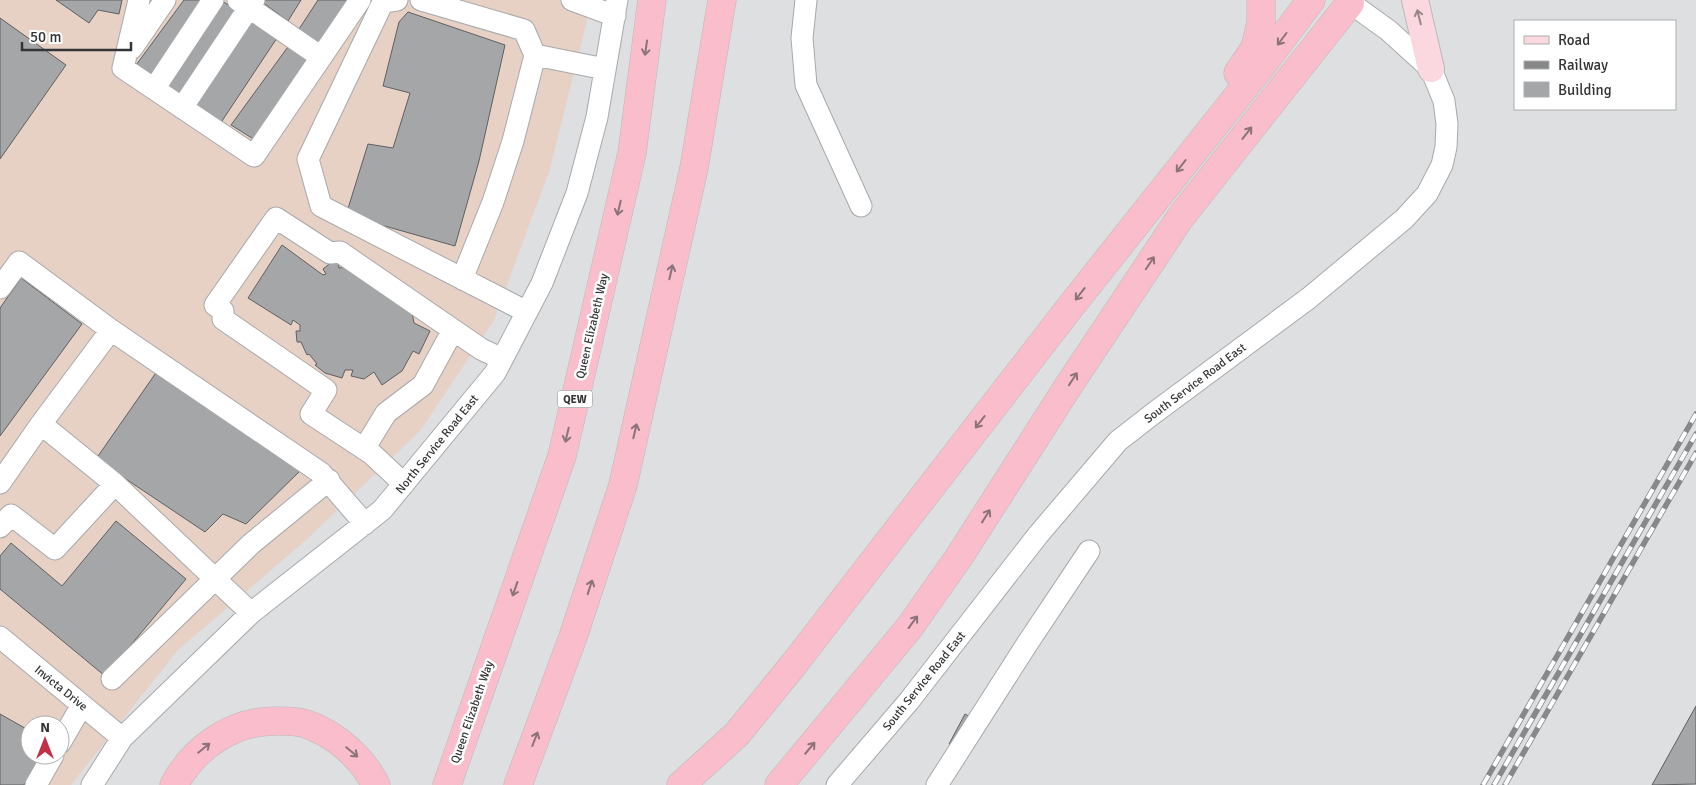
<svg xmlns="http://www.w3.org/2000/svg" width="1696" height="785" font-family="Signika,sans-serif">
<rect width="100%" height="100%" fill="#dddfe1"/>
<path fill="#e7d0c4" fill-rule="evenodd" d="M 0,0 L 592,0 L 550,169 L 494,320 L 420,431 L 306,540 L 177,651 L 71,785 L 0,785 ZM 30,725 L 60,725 L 60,755 L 30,755 Z"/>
<path fill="#a4a6a8" stroke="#5e6061" d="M 56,0 L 122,0 L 119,14 L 98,10 L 89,23 Z
M 184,0 L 211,0 L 153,78 L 136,65 Z
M 221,0 L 238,12 L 179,100 L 162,89 Z
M 263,0 L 301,0 L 288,21 L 262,2 Z
M 318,0 L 351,0 L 321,44 L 299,29 Z
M 408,12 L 505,45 L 479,161 L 455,246 L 346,215 L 368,144 L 393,148 L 410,93 L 383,86 L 399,22 Z
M 0,18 L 66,65 L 0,159 Z
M 249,19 L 277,38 L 218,127 L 190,108 Z
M 290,44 L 313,58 L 255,140 L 231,125 Z
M 282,245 L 323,275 L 326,274 L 323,269 L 333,261 L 338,260 L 339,268 L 351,267 L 411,307 L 414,323 L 430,331 L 419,354 L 413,351 L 402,371 L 382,385 L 374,372 L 364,379 L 351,376 L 353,370 L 345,370 L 342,378 L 325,373 L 315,365 L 317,364 L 309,354 L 307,355 L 301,342 L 297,342 L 296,331 L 300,331 L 300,325 L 293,320 L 291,325 L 248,298 Z
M 21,278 L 82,324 L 0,436 L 0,308 Z
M 160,367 L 305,466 L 246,524 L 223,514 L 205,532 L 96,459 Z
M 116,521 L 186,579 L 105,676 L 0,589 L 0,556 L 11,543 L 62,586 Z
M 1696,706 L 1696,784 L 1652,785 Z
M 0,714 L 30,731 L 30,755 L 43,755 L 24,785 L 0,785 Z
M 965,714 L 974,719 L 957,749 L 949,744 Z"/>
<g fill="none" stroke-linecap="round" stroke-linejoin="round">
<g stroke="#a7a9ab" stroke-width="23">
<path id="minor" d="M 139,0 L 123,68 L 254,156 L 360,0
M 238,0 L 321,57
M 397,0 L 383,2 L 308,159 L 321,206 L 527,312
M 421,0 L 524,30 L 535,55 L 605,69
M 572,0 L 615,16
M 806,0 L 802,38 L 806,85 L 861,206
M 132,48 L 165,0
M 154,89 L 213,0
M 182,108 L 254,0
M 462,279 L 493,202 L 513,141 L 535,55
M 0,288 L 19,262 L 111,330 L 321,473 L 365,524
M 111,330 L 41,424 L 115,484 L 251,613
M 364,449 L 386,413 L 423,385 L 453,330
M 0,483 L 41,424
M 404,484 L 372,454 L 311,414 L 326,390 L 223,319 L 223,311 L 215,305 L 276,218 L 330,253 L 340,252 L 481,349 L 502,359
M 0,527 L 11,515 L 55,549 L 115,484
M 0,637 L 122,738
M 112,679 L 251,544 L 329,480
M 60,743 L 82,705
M 36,785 L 53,755
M 92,785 L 122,738 L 251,613 L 382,510 L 495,373 L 542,283 L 577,193 L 597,117 L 617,0
M 837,785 L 909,701 L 1038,535 L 1118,441 L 1154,413 L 1309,298 L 1404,219 L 1427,194 L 1442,165 L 1446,147 L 1447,124 L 1444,101 L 1431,69 L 1388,30 L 1346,0
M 937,785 L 1027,644 L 1089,551"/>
</g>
<g stroke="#bababa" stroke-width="28">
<path id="major" d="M 1415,0 L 1431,69"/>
</g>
<g stroke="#bababa" stroke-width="29">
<path id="highway" d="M 1238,73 L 1255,48 L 1261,23 L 1261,0
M 174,785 C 195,746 234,720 279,721 C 288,721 298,721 306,724 C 336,734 362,758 376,785
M 447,785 L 562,456 L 632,153 L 652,0
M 518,785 L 573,637 L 623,485 L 694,168 L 722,0
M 681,785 L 737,734 L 794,664 L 1071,306 L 1260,68 L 1311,0
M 779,785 L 909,628 L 959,557 L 1069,385 L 1180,218 L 1350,3"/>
</g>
<use href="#minor" stroke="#fff" stroke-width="21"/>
<use href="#major" stroke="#fbd7e0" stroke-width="26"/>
<use href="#highway" stroke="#f9bdcc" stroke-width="28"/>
<g stroke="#87888a" stroke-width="5.5">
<path id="rail" d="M 1483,785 L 1696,414
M 1494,785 L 1696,434
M 1505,785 L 1696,453"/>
</g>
<use href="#rail" stroke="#fff" stroke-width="4" stroke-dasharray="11" stroke-linecap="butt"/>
</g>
<defs><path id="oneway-shaft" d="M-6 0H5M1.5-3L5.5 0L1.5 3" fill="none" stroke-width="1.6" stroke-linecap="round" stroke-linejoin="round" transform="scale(1.25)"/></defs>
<use stroke="#97868a" href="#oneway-shaft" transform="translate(1419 17) rotate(-104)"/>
<g stroke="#8c7279">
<use href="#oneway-shaft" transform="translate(1282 39) rotate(127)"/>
<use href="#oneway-shaft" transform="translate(646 48) rotate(98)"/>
<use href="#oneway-shaft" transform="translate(1247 133) rotate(-52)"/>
<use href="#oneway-shaft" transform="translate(1181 166) rotate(128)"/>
<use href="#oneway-shaft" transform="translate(619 208) rotate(103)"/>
<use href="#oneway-shaft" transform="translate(1150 263) rotate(-56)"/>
<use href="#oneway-shaft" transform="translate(671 272) rotate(-77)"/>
<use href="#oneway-shaft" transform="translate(1080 294) rotate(128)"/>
<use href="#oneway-shaft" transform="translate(1073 379) rotate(-57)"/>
<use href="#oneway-shaft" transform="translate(980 422) rotate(128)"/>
<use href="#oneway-shaft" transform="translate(635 431) rotate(-77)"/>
<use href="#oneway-shaft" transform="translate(567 435) rotate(103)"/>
<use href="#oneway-shaft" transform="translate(986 516) rotate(-58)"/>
<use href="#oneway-shaft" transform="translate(590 587) rotate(-72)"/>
<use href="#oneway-shaft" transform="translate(515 589) rotate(109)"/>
<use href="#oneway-shaft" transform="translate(913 622) rotate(-54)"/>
<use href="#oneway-shaft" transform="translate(535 739) rotate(-69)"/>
<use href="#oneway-shaft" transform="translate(204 748) rotate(-39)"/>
<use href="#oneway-shaft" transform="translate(810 748) rotate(-50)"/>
<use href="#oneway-shaft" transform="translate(352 752) rotate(40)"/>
</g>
<g text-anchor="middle" stroke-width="5" stroke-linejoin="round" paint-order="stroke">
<rect fill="#fff" stroke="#707172" stroke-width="1" x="557.5" y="390.5" width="35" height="17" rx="4"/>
<g font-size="11" font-weight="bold" fill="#333435">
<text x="575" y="403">QEW</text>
</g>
<g font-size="12" fill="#333435" stroke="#fff">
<text transform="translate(592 326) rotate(-77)" y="4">Queen Elizabeth Way</text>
<text transform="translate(1195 383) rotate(-37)" y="4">South Service Road East</text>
<text transform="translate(437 444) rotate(-51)" y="4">North Service Road East</text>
<text transform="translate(924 681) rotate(-51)" y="4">South Service Road East</text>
<text transform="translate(61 688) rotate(39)" y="4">Invicta Drive</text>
<text transform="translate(472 712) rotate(-71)" y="4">Queen Elizabeth Way</text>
</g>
</g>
<rect x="1514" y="20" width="162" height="90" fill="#ffffff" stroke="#adaeae"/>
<rect x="1524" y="36" width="25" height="8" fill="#fbd7e0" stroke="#adaeae"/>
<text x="1558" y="45" font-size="15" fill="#333435">Road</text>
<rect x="1524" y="61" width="25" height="8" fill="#87888a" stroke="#adaeae"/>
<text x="1558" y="70" font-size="15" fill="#333435">Railway</text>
<rect x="1524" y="82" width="25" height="15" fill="#a4a6a8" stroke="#adaeae"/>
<text x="1558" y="95" font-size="15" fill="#333435">Building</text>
<g transform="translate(45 740)"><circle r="24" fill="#ffffff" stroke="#adaeae"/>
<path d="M0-4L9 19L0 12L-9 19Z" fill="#c03046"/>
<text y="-8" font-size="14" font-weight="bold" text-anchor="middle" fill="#333435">N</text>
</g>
<path d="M22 42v8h109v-8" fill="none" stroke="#333435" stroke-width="2.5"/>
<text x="30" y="42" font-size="15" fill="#333435" stroke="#ffffff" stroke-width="4" paint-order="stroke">50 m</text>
</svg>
